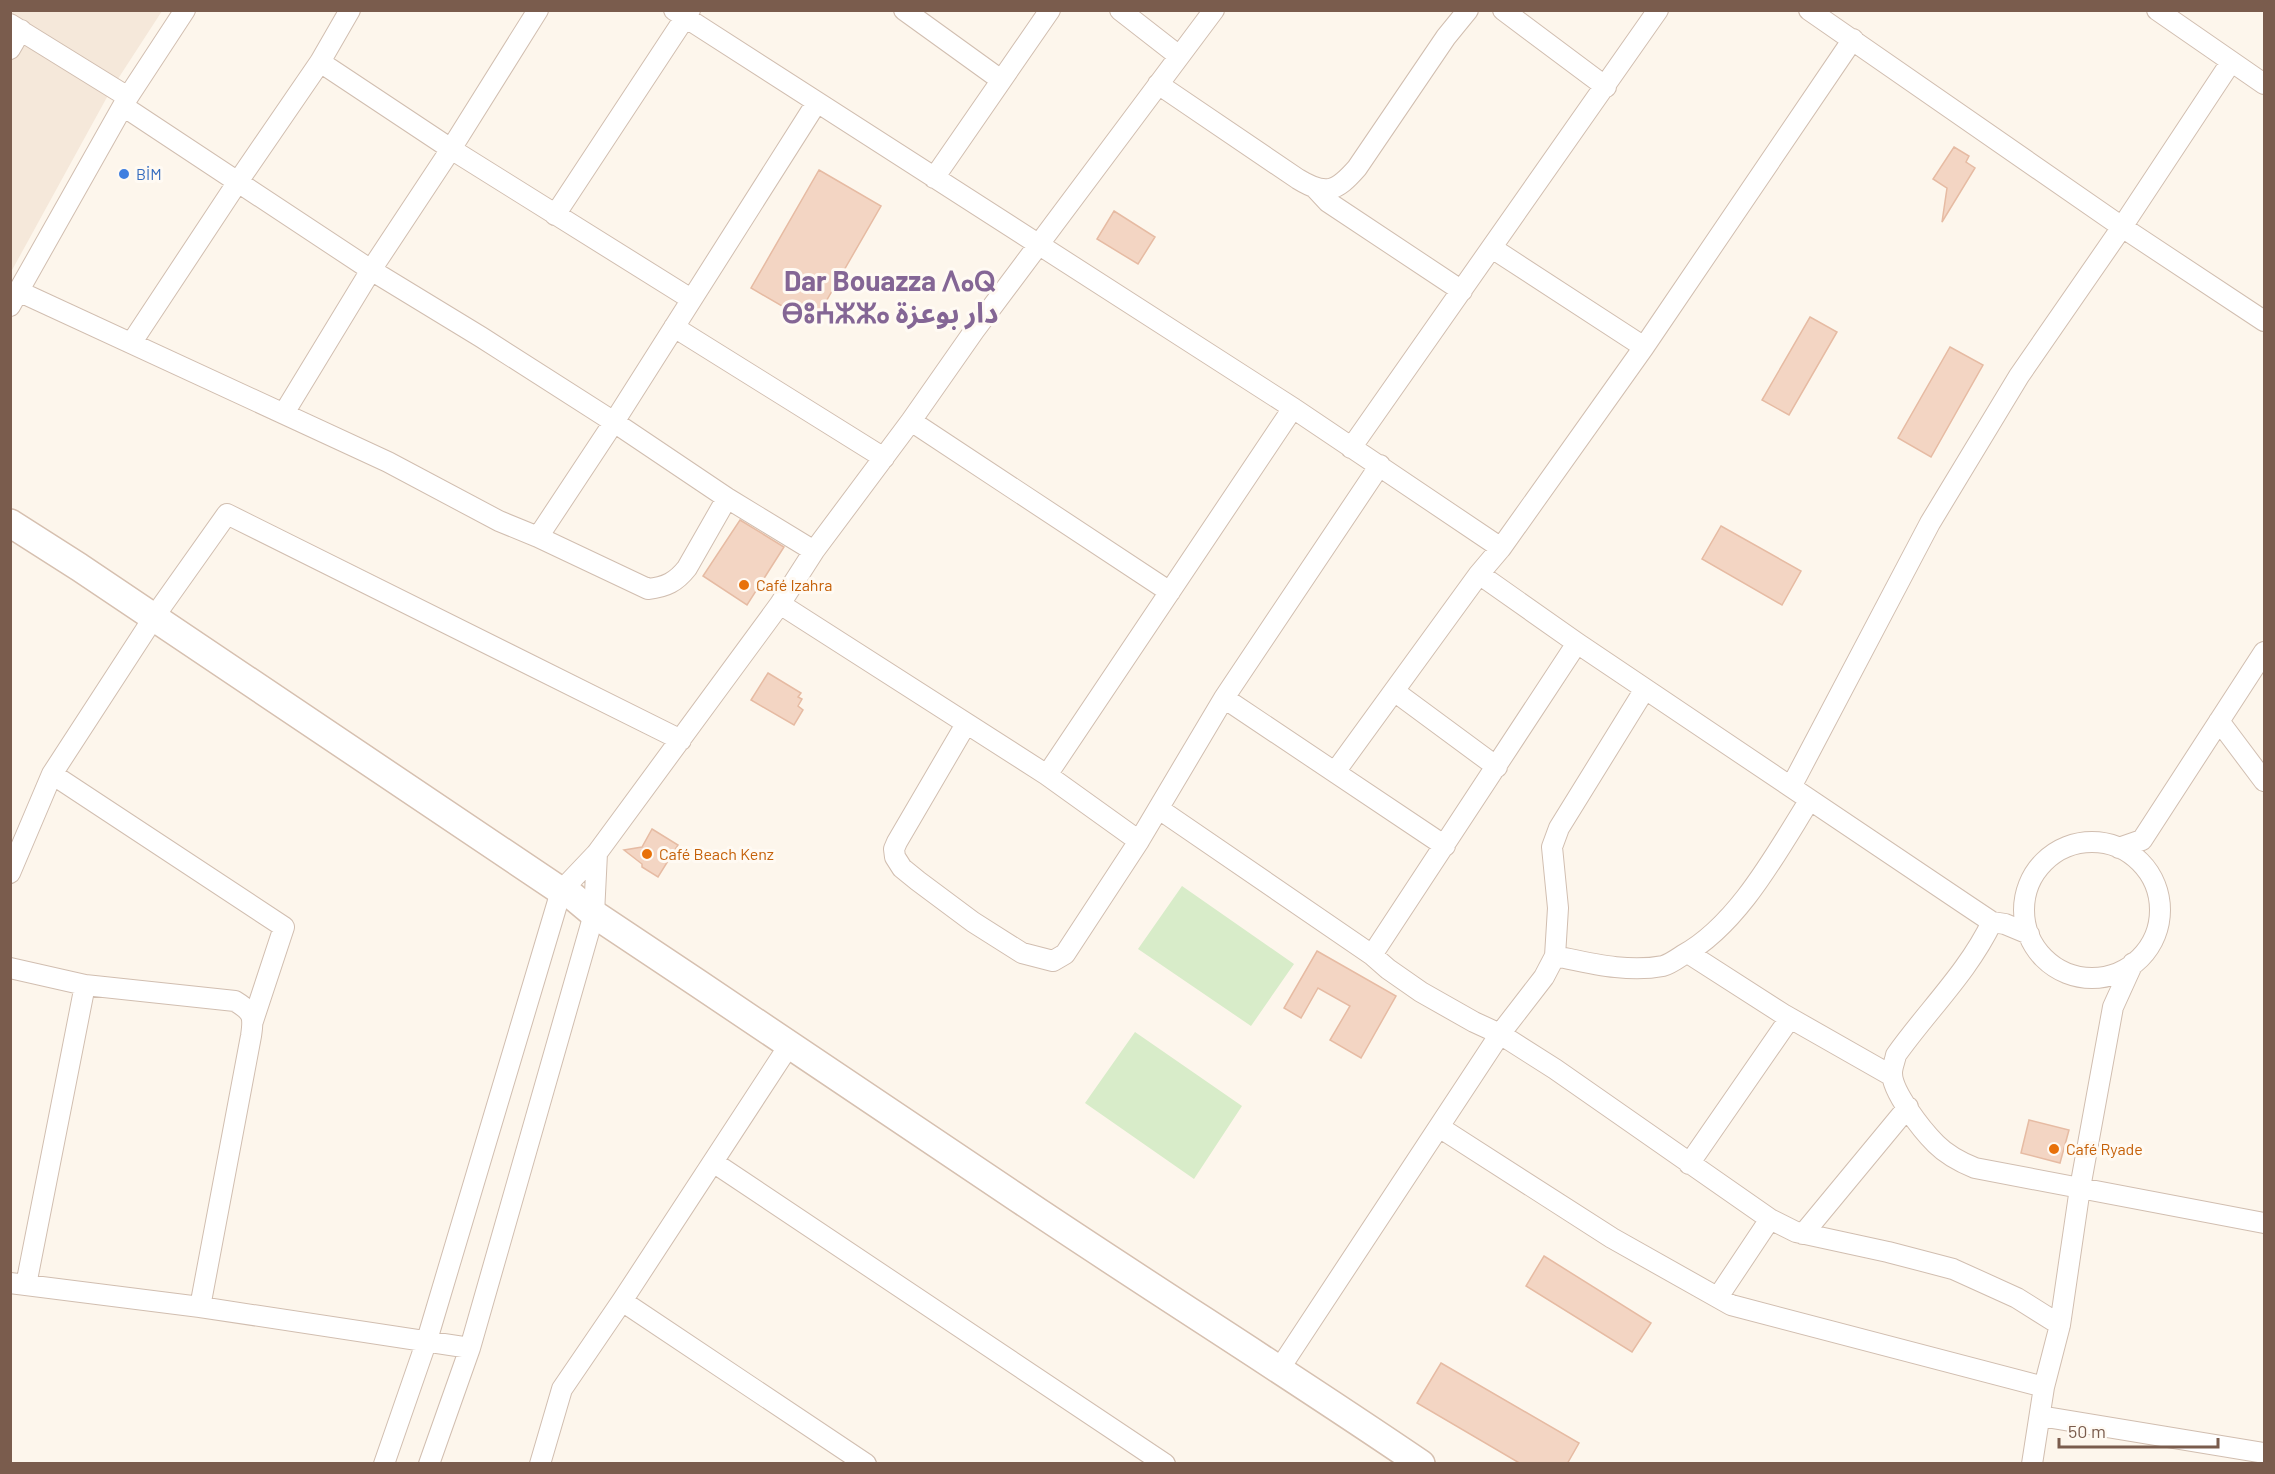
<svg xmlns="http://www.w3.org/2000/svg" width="2275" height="1474" font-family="Barlow,'Noto Sans Arabic','Noto Sans Tifinagh',sans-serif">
<rect width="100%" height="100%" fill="#fdf6ec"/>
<path fill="#f5e8da" d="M 11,11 L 162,11 L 112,88 L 11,272 Z"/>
<path fill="#d8ecc9" d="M 1182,886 L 1294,964 L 1251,1026 L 1138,949 Z
M 1135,1032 L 1242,1106 L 1194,1179 L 1085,1103 Z"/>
<path fill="#f3d5c3" stroke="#e6bba3" stroke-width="1.5" d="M 1954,147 L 1969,156 L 1966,162 L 1975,168 L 1942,222 L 1947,188 L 1933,179 Z
M 819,170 L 881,206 L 813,324 L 751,288 Z
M 1114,211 L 1155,237 L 1138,264 L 1097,239 Z
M 1810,317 L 1837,332 L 1789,415 L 1762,400 Z
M 1950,347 L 1983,365 L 1931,457 L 1898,438 Z
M 740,520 L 784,547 L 747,605 L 703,576 Z
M 1721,526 L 1801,571 L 1782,605 L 1702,559 Z
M 768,673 L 801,693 L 798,697 L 802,699 L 798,706 L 803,710 L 794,725 L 751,700 Z
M 652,829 L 678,845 L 658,877 L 642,867 L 642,864 L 624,850 L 642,847 Z
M 1317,951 L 1396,996 L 1361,1058 L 1330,1040 L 1350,1006 L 1318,988 L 1301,1018 L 1284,1008 Z
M 2029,1120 L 2069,1130 L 2060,1163 L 2021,1153 Z
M 1544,1256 L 1651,1323 L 1632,1352 L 1526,1286 Z
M 1441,1363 L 1579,1443 L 1567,1464 L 1521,1464 L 1417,1403 Z"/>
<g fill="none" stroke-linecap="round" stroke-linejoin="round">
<g stroke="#d1beb0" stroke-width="22">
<path id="street" d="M 674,10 L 1293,408 L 1501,548
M 904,10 L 1001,80
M 1120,10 L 1179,56
M 1503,10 L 1606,87
M 1809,10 L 2122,227 L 2264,321
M 2157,10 L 2264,84
M 10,24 L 128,97
M 10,49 L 21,30
M 320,62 L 451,149 L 691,299
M 1158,84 L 1298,179 C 1326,196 1336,192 1357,168 L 1446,37 L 1468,10
M 123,106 L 371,270 L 481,337 L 614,422 L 727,498 L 814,551
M 934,178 L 1050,10
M 1315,188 L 1328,202 L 1462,291
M 555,215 L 690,10
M 1492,248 L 1644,347
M 18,291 L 388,462 L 499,521 L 538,537 L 614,422 L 817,102
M 10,306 L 128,97 L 185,10
M 674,327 L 884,458
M 132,342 L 237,183 L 320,62 L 350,10
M 284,413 L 371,270 L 451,149 L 538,10
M 911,421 L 1170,592
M 1351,448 L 1658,10
M 538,537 L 648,589 C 666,587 676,582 687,568 L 727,498
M 1479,574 L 1577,643 L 1968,906 L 1992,922 L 2005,924 L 2029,934
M 780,604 L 1047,775 L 1139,841
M 1394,691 L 1497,767
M 1224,698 L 1445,846
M 2219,721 L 2264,781
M 966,724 L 897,842 L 894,849 L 895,857 L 902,868 L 918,881 L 973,922 L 1022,953 L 1053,961 L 1065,954 L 1139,841 L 1224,698 L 1380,465
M 1335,772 L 1479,574 L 1501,548 L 1644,347 L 1853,39
M 52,774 L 284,927 L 253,1021
M 1047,775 L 1293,408
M 1791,787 L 1930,523 L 2019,376 L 2122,227 L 2231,62
M 1159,809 L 1372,955 L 1388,969 L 1421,992 L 1474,1022 L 1500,1034 L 1555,1069 L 1770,1219 L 1796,1232 L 1888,1252 L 1953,1269 L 2017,1298 L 2060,1325
M2024 910a68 68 0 1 1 136 0a68 68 0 1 1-136 0Z
M 2119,848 L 2142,840 L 2264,652
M 10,873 L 52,774 L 154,617 L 227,514 L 681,740
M 1992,922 C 1968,972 1928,1010 1896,1055 C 1895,1061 1892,1067 1892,1073 C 1892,1092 1922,1130 1936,1144 C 1947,1155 1960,1162 1975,1168 L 2264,1223
M 1688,953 L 1783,1014 L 1892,1076
M 1372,955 L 1577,643
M 1555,956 C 1590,963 1627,973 1663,966 C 1670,964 1677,959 1683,955 C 1738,925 1777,852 1809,801
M 10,968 L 85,985 L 235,1001 C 253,1012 254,1016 251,1036 L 200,1307
M 1439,1127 L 1612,1238 L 1731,1305 L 2044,1387
M 713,1162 L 1165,1464
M 1689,1164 L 1790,1018
M 1803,1234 L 1908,1107
M 10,1283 L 200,1307 L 470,1348
M 26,1285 L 85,985
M 1718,1297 L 1770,1219
M 622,1301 L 866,1464
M 1280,1368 L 1500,1034 L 1544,977 L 1555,956 L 1558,908 L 1552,847 L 1559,828 L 1645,689
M 2040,1416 L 2264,1453
M 384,1464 L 427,1340 L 561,891 L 597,853 L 780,604 L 814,551 L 911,421 L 974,331 L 1214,10
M 429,1464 L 470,1348 L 594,914 L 597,853
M 540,1464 L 562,1389 L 622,1301 L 790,1044
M 2032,1464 L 2044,1387 L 2060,1325 L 2080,1188 L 2113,1007 L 2133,963"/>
</g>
<g stroke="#d6c0b0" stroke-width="30">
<path id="secondary" d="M 10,523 L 79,567 L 561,891 L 570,894 L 594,914 C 734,1007 873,1101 1013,1195 C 1148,1286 1286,1372 1421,1464"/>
</g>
<use href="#street" stroke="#fff" stroke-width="20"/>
<use href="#secondary" stroke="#fff" stroke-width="27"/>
</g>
<circle fill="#3f7fe0" stroke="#fffaf3" stroke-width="2" cx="124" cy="174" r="6"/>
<g fill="#e8710a" stroke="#fffaf3" stroke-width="2">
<circle cx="744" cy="585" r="6"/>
<circle cx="647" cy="854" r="6"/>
<circle cx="2054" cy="1149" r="6"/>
</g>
<g text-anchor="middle" stroke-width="6" stroke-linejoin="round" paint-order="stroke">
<g font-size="16" fill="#366cbe" stroke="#fffaf3" text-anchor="start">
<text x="136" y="180">BİM</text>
</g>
<g font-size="16" fill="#c56008" stroke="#fffaf3" text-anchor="start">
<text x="756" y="591">Café Izahra</text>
<text x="659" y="860">Café Beach Kenz</text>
<text x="2066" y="1155">Café Ryade</text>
</g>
<g font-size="28" font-weight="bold" fill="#846695" stroke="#fffaf3">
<text x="890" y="291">Dar Bouazza ⴷⴰⵕ<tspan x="890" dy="32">ⴱⵓⵄⵣⵣⴰ دار بوعزة</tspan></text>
</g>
</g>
<rect width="2275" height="1474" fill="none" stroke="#7a5c4d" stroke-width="24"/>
<path d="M2059 1438v9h159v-9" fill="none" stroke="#7a5c4d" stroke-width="3"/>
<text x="2068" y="1438" font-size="18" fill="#7a5c4d" stroke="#fffaf3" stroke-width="4.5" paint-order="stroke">50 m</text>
</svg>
